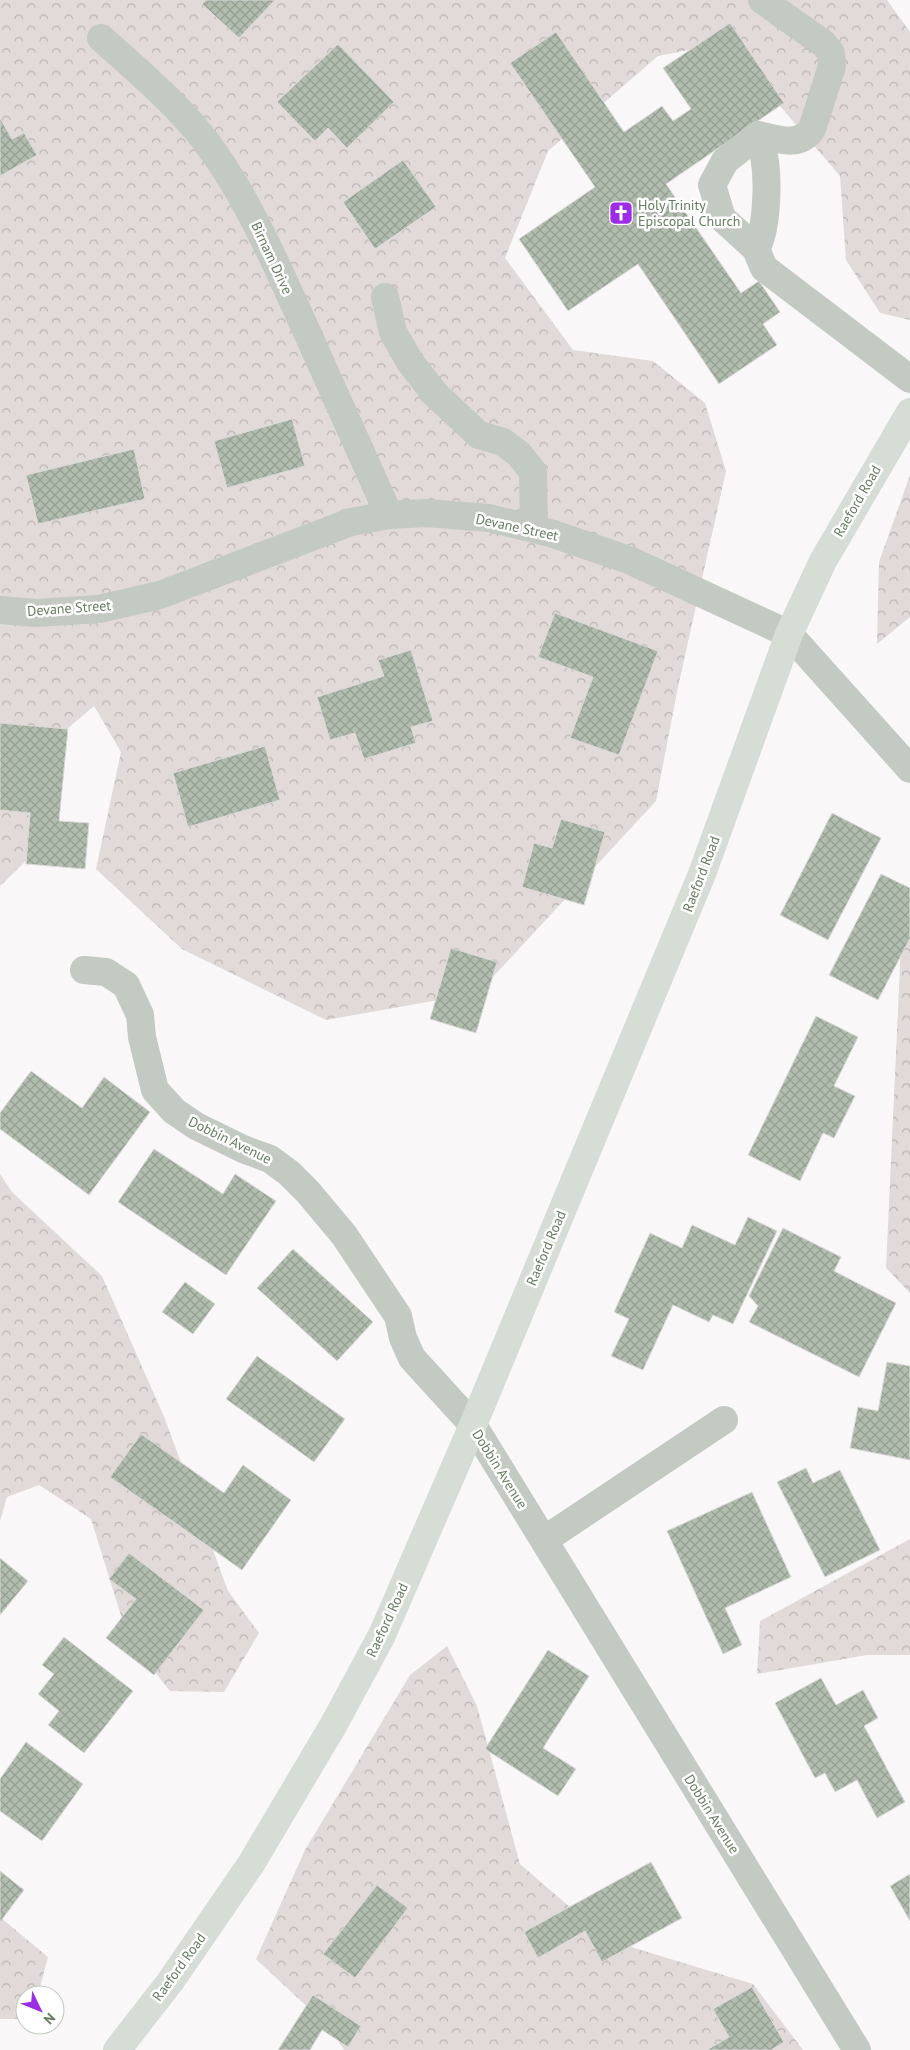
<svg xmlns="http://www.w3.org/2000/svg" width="910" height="2050" font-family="'PT Sans',sans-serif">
<defs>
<pattern id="forest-crowns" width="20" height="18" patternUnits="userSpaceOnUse" patternTransform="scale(1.25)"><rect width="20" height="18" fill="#e2d9d9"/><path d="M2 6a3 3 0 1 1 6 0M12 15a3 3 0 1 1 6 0" fill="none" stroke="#bbb5b3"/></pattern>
<pattern id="building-cross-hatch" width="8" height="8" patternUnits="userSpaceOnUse" patternTransform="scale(1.25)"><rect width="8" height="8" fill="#b1bdae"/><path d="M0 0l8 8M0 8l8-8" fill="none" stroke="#949f91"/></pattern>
</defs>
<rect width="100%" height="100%" fill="#faf7f9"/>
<path fill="url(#forest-crowns)" d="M 0,0 L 887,0 L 910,32 L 910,320 L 880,313 L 846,260 L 840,176 L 726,43 L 658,56 L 548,151 L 505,258 L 573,350 L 653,361 L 705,403 L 726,471 L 678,687 L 656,801 L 478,993 L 326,1020 L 182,949 L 96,869 L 121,752 L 94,706 L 27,763 L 30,857 L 0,886 Z
M 910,475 L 910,617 L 877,644 L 879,562 Z
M 910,933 L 910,1293 L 886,1268 L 901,945 Z
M 0,1174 L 12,1192 L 102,1276 L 165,1419 L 228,1591 L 259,1633 L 224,1692 L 170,1691 L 128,1638 L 91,1519 L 39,1485 L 7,1497 L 0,1521 Z
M 910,1539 L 910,1655 L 867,1655 L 757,1674 L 760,1621 Z
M 447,1646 L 477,1706 L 520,1864 L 608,1940 L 753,1984 L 803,2050 L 344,2050 L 330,2028 L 256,1959 L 305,1850 L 410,1675 Z
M 0,1917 L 48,1957 L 38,1995 L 25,1995 L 25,2019 L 0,2019 Z"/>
<path fill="url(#building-cross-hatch)" stroke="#dcdadb" d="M 206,0 L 275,0 L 239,38 L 202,4 Z
M 730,23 L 784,103 L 666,184 L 741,293 L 759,281 L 780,312 L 763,324 L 777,345 L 719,384 L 638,264 L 568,311 L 519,239 L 595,187 L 510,63 L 556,32 L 624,132 L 662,106 L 673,121 L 691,109 L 663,68 Z
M 338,44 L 394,102 L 347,148 L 328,128 L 315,141 L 277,102 Z
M 0,118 L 12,139 L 24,133 L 37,155 L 0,176 Z
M 403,160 L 436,207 L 375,249 L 343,202 Z
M 292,419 L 305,466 L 227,488 L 214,441 Z
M 134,449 L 145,499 L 38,524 L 26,475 Z
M 555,613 L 658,651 L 619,755 L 570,738 L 593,677 L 538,657 Z
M 411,650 L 433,721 L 411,727 L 416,743 L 364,759 L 355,733 L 330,740 L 317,697 L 384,676 L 378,660 Z
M 0,723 L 68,729 L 59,821 L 89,823 L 85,869 L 26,864 L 30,813 L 0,810 Z
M 265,746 L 280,800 L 188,827 L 173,773 Z
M 832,813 L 881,838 L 828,940 L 780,915 Z
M 561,819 L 605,832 L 584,905 L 522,887 L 534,843 L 552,848 Z
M 881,874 L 910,888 L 910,938 L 878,1000 L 829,975 Z
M 451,948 L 497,962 L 476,1033 L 430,1019 Z
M 816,1016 L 858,1037 L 834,1086 L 855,1096 L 834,1138 L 823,1133 L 800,1181 L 748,1155 Z
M 31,1071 L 82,1108 L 104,1077 L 150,1112 L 89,1195 L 0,1129 L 0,1113 Z
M 154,1149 L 223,1194 L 235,1174 L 276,1201 L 226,1275 L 118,1202 Z
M 748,1217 L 777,1231 L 733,1324 L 713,1315 L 709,1322 L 673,1305 L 643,1370 L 611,1356 L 629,1319 L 614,1312 L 650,1233 L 682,1248 L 692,1225 L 735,1245 Z
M 783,1228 L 841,1257 L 834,1271 L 896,1303 L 859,1377 L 749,1322 L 758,1306 L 749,1296 Z
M 293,1249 L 373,1322 L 337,1361 L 257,1288 Z
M 185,1282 L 215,1304 L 193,1334 L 162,1312 Z
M 257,1356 L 345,1419 L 314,1462 L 226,1399 Z
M 887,1362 L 910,1366 L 910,1460 L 850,1448 L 858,1407 L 878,1411 Z
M 141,1434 L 224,1493 L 243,1465 L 291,1500 L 242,1570 L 110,1477 Z
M 806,1468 L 813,1483 L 840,1470 L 880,1550 L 825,1577 L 777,1482 Z
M 752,1492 L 791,1577 L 725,1608 L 742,1645 L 723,1654 L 667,1531 Z
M 129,1553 L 204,1610 L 154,1675 L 106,1638 L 136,1599 L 109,1579 Z
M 0,1558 L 28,1581 L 0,1615 Z
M 64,1637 L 133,1691 L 84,1753 L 48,1725 L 59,1711 L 38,1694 L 54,1674 L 42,1665 Z
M 548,1650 L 589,1676 L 543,1748 L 576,1769 L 558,1796 L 485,1749 Z
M 821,1678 L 836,1705 L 863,1690 L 878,1718 L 864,1726 L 905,1802 L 877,1818 L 857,1780 L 835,1792 L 825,1773 L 815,1778 L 775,1703 Z
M 26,1742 L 83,1784 L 42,1841 L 0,1811 L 0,1779 Z
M 651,1862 L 682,1918 L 602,1962 L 585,1931 L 538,1958 L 524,1932 Z
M 0,1871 L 24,1890 L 0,1922 Z
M 910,1874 L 910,1921 L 890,1886 Z
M 377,1885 L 408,1908 L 355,1978 L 323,1954 Z
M 752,1987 L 784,2042 L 771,2050 L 707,2050 L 729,2037 L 713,2009 Z
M 313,1995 L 361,2026 L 348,2047 L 322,2030 L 310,2050 L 278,2050 Z"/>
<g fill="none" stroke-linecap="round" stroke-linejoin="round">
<path stroke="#c2cac1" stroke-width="28" d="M 762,0 L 824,44 L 831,53 L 832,66 L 812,129 C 799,148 777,139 758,135 L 725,161 L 712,185 L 722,218 L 756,249 L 764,268 L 910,379
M 101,38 C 139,72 186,111 215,154 C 251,206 276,264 302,321 C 331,386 360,450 389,515
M 756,249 C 767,230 768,184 765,162 C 764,153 760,144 758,135
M 385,297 L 393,332 L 410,362 L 436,395 L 479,435 L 503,442 L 519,454 L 533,472 L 534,529
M 0,610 L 37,613 L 99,609 L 160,595 L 351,522 L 389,515 L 426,513 L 489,518 L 550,533 L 629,560 L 789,634 L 910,769
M 84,970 L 106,972 L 126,985 L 140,1015 L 142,1037 L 155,1090 L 174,1111 L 196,1126 L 243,1149 L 270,1159 L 289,1173 L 308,1192 L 344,1235 L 398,1316 L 403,1338 L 412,1358 L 473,1425 L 857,2050
M 544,1540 L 724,1420"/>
<path stroke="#d6ddd5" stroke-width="28" d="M 117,2050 L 170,1982 L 251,1864 L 334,1724 L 382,1635 L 473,1425 L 702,874 L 789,634 L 823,561 L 910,412"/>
</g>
<defs>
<g id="church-square" transform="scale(1.25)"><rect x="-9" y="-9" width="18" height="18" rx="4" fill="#9d2ce5" stroke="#fff"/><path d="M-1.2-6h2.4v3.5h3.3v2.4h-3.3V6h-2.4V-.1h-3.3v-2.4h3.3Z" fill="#fff"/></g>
</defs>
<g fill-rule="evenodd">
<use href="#church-square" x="621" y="213"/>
</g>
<g text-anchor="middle" stroke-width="5" stroke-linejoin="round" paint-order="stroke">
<g font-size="14" fill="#657d5f" stroke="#fff" text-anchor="start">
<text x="638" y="210">Holy Trinity<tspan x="638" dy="16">Episcopal Church</tspan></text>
</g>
<g font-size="14" fill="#657d5f" stroke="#fff">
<text transform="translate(272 258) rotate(65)" y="5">Birnam Drive</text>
<text transform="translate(857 501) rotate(-60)" y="5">Raeford Road</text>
<text transform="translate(517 527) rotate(12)" y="5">Devane Street</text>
<text transform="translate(69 608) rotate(-4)" y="5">Devane Street</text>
<text transform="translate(701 874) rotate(-69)" y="5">Raeford Road</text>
<text transform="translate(230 1140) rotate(26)" y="5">Dobbin Avenue</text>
<text transform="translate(546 1248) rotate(-67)" y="5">Raeford Road</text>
<text transform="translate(500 1469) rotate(58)" y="5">Dobbin Avenue</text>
<text transform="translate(387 1620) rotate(-65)" y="5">Raeford Road</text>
<text transform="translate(712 1814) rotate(58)" y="5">Dobbin Avenue</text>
<text transform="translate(179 1967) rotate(-54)" y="5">Raeford Road</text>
</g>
</g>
<g transform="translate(40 2010) rotate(133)"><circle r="24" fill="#ffffff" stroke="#c1cbbf"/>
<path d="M0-4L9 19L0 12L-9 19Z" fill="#9d2ce5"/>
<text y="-8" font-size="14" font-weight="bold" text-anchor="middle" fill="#657d5f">N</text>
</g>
</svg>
